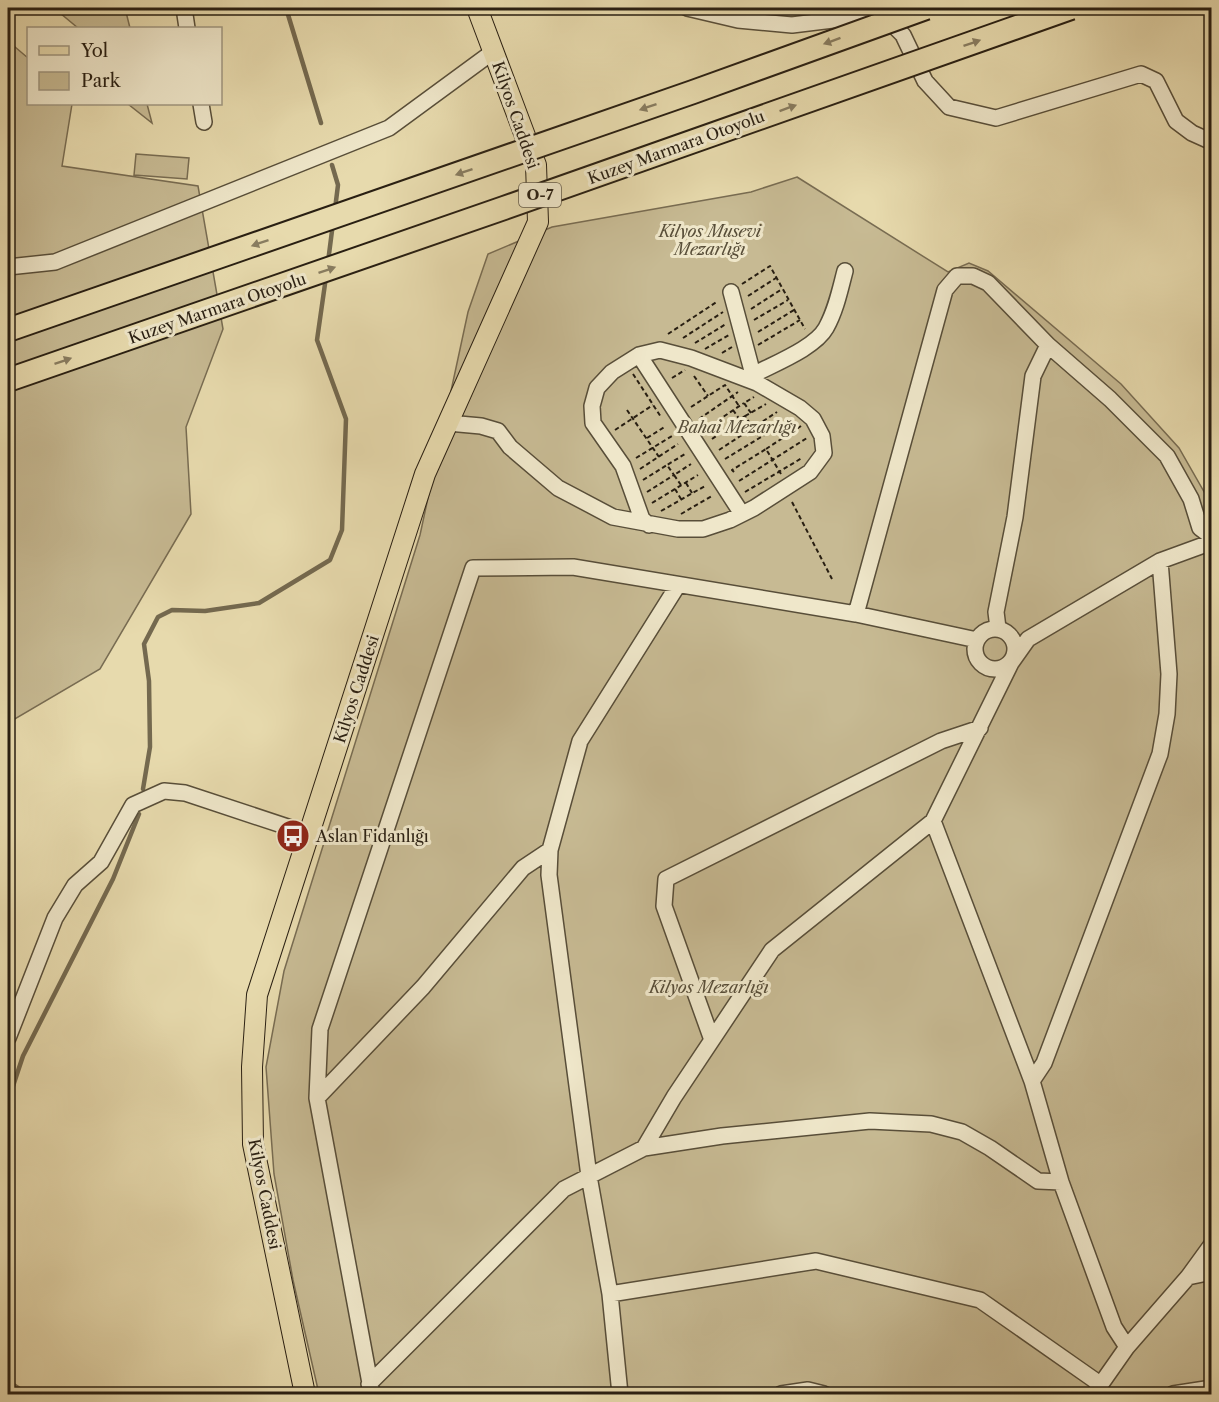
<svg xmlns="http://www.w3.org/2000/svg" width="1219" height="1402" font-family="'Libre Caslon Text',serif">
<rect width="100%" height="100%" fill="#e7daad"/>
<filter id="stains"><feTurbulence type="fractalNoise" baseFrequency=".00333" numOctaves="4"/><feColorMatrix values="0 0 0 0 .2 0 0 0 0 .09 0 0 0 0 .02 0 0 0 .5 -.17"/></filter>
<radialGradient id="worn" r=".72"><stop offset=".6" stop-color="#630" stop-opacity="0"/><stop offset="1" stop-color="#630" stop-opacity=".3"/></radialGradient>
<path fill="#c7ba93" stroke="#786c52" stroke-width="1.5" d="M 54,8 L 125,8 L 130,28 L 78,28 Z
M 8,41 L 28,58 L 28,104 L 72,104 L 62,166 L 198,186 L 223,329 L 186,427 L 191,514 L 100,669 L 8,723 Z
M 128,104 L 147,104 L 152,123 Z
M 136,154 L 189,158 L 187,179 L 134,175 Z
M 797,177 L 948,272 L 969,263 L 988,271 L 1121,384 L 1179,448 L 1211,504 L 1211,1394 L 319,1394 L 293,1280 L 274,1174 L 266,1067 L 284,971 L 420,535 L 468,312 L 488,254 L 552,227 L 751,192 Z"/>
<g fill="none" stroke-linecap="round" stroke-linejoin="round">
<path stroke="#74694f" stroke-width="4.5" d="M 286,8 L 321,123
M 332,165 L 338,185 L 335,209
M 328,262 L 333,223
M 143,789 L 150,747 L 149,681 L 144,644 L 158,617 L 172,610 L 205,611 L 259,603 L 330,560 L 342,530 L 346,419 L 317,340 L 326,277
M 8,1101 L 23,1056 L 113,879 L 139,814
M 8,1381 L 27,1394"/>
<g stroke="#584e39" stroke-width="18">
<path id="minor" d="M 184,8 L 187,28
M 687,8 L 738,20 L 792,25 L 882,14 L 903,35 L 925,81 L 949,107 L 996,118 L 1141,74 L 1156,81 L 1176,121 L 1192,133 L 1212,142
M 201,104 L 204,122
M 8,267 L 55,262 L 389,128 L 494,51
M 731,292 L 755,382
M 639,355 L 742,514
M 753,375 C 773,364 815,348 826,328 C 836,310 840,290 845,271
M 448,423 L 481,426 L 498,431 L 510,447 L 558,488 L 613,517 L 678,529 L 703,529 L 730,520 L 754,508 L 810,472 L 824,453 L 822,436 L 813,419 L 800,408 L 757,383 L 691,358 L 660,350 L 639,355 L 612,372 L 597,388 L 592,406 L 593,423 L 623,466 L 642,519 L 649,525
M 856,614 L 945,290 L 957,276 L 973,276 L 988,283 L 1048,345
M 998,628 L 996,612 L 1015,517 L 1033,376 L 1048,345 L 1110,399 L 1167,456 L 1191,499 L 1200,528 L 1212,537
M975 649a20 20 0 1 1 40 0a20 20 0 1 1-40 0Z
M 933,821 L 1032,1081 L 1061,1182 L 1114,1327 L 1127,1347
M 8,1038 L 55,918 L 75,885 L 101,862 L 133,805 L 164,791 L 185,793 L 309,834
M 712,1040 L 664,906 L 666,879 L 941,741 L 980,728
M 1032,1081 L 1044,1063 L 1160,754 L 1167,714 L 1169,674 L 1160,561
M 317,1098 L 423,987 L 523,868 L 550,850
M 644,1148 L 674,1097 L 772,950 L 933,821 L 1011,663 L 1028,639 L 1160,561 L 1212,542
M 1188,1277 L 1212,1272
M 610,1294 L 816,1261 L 980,1300 L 1100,1384
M 369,1384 L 564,1189 L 644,1148 L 722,1136 L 870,1121 L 931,1124 L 962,1132 L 990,1148 L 1038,1181 L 1061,1182
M 372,1394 L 317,1098 L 320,1029 L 473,568 L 573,567 L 856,614 L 977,640
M 620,1394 L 610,1294 L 589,1176 L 549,875 L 550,850 L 580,741 L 678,585
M 781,1394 L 808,1390 L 824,1394
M 1094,1394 L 1127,1347 L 1188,1277 L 1212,1244
M 1173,1394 L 1212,1388"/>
</g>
<g stroke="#291f12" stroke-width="22">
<path id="major" d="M 305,1394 L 253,1144 L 252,1067 L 257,995 L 425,474 L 538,222 L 536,165 L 477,8"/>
</g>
<path stroke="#291f12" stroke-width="2" stroke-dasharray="4.5 3" stroke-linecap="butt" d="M 742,284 L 770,266 L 805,329
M 748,296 L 776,278
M 751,309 L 782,289
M 754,320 L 788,300
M 758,332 L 794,310
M 668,334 L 718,301
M 683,338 L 723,312
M 695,343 L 726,324
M 758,345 L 800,320
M 705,349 L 729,335
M 722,353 L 732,347
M 633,374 L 661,417
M 694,376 L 708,396
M 672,378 L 685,370
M 691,407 L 725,385 L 739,406
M 627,410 L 659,457
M 733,410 L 740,420
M 751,413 L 744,403 L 754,397
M 745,416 L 766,404
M 699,419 L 738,392
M 705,429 L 744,403
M 615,430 L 653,405
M 647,438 L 666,426
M 712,439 L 745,416 L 760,438
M 766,449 L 801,426
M 719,450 L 777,412
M 636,458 L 672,436
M 725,459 L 789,420
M 640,469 L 678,444
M 734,472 L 732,470 L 766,449 L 781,474
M 643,480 L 667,465
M 739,481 L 807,438
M 686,483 L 692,493
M 681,485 L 674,475 L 691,464
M 675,489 L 681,499
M 647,492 L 674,475 L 667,465 L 685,454
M 745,492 L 802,458
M 792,502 L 832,579
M 652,503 L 698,475
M 661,511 L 705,486
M 681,514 L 712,496"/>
<use href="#minor" stroke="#efe7ca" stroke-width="15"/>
<use href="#major" stroke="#e7daad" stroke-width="20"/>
<g stroke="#291f12" stroke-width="26" stroke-linecap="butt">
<path id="highway-bridge" d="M 8,330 L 693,92 L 926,8
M 8,380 L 504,208 L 1071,8"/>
</g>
<use href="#highway-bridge" stroke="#e7daad" stroke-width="22"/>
</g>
<defs><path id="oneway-solid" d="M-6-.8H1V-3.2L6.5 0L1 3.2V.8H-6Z" transform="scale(1.5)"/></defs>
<g fill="#887c60">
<use href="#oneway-solid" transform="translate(832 41) rotate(160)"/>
<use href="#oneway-solid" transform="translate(972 43) rotate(-19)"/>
<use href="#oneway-solid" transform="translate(648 107) rotate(161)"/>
<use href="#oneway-solid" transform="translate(788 108) rotate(-20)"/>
<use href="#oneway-solid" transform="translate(464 172) rotate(161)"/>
<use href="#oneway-solid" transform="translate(260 243) rotate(161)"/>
<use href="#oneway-solid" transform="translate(327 270) rotate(-19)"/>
<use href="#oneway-solid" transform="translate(63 361) rotate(-19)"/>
</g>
<defs>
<g id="bus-disc" transform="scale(1.725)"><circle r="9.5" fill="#8f2418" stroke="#efe7ca"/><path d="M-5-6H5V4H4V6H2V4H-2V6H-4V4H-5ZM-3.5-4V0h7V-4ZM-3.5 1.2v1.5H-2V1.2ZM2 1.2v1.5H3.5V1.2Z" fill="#fff"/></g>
</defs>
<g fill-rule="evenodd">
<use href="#bus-disc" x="293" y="836"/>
</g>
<g text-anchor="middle" stroke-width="6" stroke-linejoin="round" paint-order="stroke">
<rect fill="#efe7ca" stroke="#645b49" stroke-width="1.5" x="519" y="183" width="42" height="24" rx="4.5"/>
<g font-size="15" font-weight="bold" fill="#291f12">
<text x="540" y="200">O-7</text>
</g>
<g font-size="16" fill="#291f12" stroke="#efe7ca">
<text transform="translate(516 115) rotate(71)" y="6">Kilyos Caddesi</text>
<text transform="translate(676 147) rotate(-20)" y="6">Kuzey Marmara Otoyolu</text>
<text transform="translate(217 308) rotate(-19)" y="6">Kuzey Marmara Otoyolu</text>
<text transform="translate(356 689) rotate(-72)" y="6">Kilyos Caddesi</text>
<text transform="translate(265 1194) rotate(79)" y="6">Kilyos Caddesi</text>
</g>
<g font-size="16" font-style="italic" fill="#584e39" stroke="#efe7ca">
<text x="710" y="237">Kilyos Musevi<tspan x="710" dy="18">Mezarlığı</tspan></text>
<text x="737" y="433">Bahai Mezarlığı</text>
<text x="709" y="993">Kilyos Mezarlığı</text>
</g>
<g font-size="16" fill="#291f12" stroke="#efe7ca" text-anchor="start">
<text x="316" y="842">Aslan Fidanlığı</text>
</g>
</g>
<rect width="1219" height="1402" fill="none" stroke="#e7daad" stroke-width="30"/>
<rect x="9" y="9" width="1201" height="1384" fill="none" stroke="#291f12" stroke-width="3"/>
<rect x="15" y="15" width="1189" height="1372" fill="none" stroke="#291f12" stroke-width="1.5"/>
<rect x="27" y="27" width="195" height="78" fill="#efe7ca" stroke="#a09780" stroke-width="1.5"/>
<rect x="39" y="46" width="30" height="9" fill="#e7daad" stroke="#a09780" stroke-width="1.5"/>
<text x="81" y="57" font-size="18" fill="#291f12">Yol</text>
<rect x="39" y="72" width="30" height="18" fill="#c7ba93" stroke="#a09780" stroke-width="1.5"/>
<text x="81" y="87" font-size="18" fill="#291f12">Park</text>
<rect width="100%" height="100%" filter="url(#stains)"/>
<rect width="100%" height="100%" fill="url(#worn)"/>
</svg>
